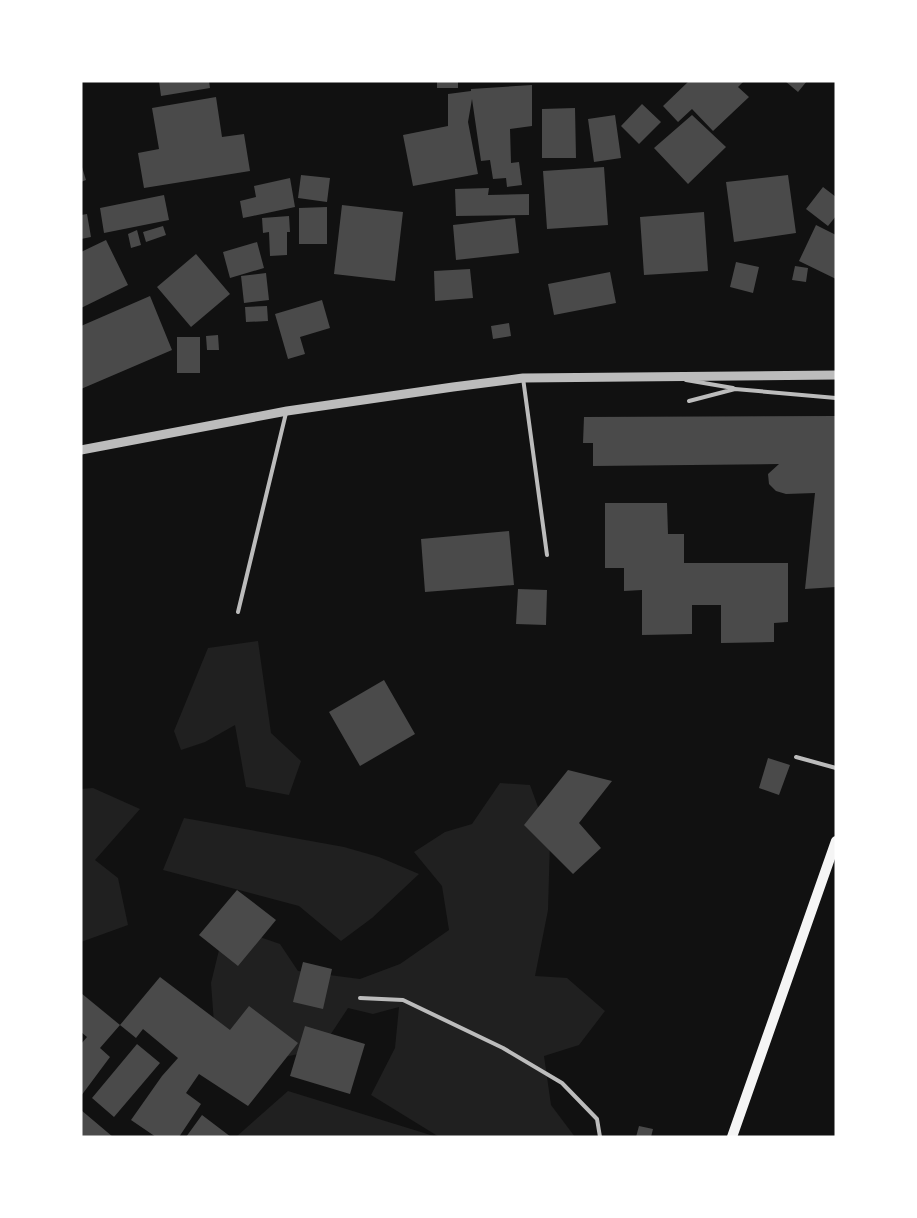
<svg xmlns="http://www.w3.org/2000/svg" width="917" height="1218" font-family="Rubik,sans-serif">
<rect width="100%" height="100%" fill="#111"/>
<path fill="#202020" d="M 258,641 L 271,733 L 301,761 L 289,795 L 246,787 L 235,725 L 205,742 L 181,750 L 174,731 L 208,648 Z
M 500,783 L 530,785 L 550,840 L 548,910 L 535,976 L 567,978 L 605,1011 L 579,1045 L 544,1056 L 551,1105 L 575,1137 L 440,1137 L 436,1135 L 371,1095 L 395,1048 L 399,1007 L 373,1014 L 348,1008 L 321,1049 L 257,1063 L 214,1023 L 211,983 L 219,950 L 237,929 L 280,944 L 298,971 L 360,979 L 400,964 L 449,930 L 442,886 L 414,852 L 445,832 L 472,824 Z
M 93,788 L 140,809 L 95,860 L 118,878 L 128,925 L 81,942 L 81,789 Z
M 184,818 L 344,847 L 379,857 L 419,874 L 372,918 L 341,941 L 299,906 L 163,870 Z
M 288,1091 L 437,1137 L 236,1137 Z"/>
<path fill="#4a4a4a" d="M 159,81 L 209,81 L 210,88 L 161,96 Z
M 437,81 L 458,81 L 458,88 L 437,88 Z
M 689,81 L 744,81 L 738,87 L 749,97 L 713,131 L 692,109 L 678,122 L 663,106 Z
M 785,81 L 807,81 L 798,92 Z
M 532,85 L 532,126 L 510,129 L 511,163 L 519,162 L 522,185 L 507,187 L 506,178 L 493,179 L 490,160 L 481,161 L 472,99 L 468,122 L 478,174 L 413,186 L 403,135 L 448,126 L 448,94 L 471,91 L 471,89 Z
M 216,97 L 222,137 L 244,134 L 250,171 L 144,188 L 138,153 L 159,149 L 152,108 Z
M 642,104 L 661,122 L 639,144 L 621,126 Z
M 575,108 L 576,158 L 542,158 L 542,109 Z
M 615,115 L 621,158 L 594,162 L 588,119 Z
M 692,115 L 726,147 L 688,184 L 654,148 Z
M 81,164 L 86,180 L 81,182 Z
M 604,167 L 608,225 L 547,229 L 543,171 Z
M 301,175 L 330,178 L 327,202 L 298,198 Z
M 788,175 L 796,233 L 734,242 L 726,182 Z
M 290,178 L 295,207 L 243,218 L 240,201 L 256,197 L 254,186 Z
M 823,187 L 836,197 L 836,216 L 828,226 L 806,209 Z
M 489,188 L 488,195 L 529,194 L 529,215 L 456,216 L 455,189 Z
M 164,195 L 169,220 L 104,233 L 100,208 Z
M 342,205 L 403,212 L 395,281 L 334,274 Z
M 327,207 L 327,244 L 299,244 L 299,208 Z
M 704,212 L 708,271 L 644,275 L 640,217 Z
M 87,214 L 91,237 L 81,239 L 81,215 Z
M 289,216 L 290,232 L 287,232 L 287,255 L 270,256 L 269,232 L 263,233 L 262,218 Z
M 515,218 L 519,253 L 456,260 L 453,225 Z
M 816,225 L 836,235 L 836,279 L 799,261 Z
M 163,226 L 166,235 L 146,242 L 143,232 Z
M 137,230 L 141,245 L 131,248 L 128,234 Z
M 106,240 L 128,285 L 81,308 L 81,252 Z
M 257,242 L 264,268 L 230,278 L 223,252 Z
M 196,254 L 230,294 L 191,327 L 157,287 Z
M 736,262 L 759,267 L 753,293 L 730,287 Z
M 795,266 L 808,268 L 806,282 L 792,280 Z
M 470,269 L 473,298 L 435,301 L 434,271 Z
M 610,272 L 616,303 L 554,315 L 548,284 Z
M 266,273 L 269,300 L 244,303 L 241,276 Z
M 150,296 L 172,350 L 81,389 L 81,326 Z
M 322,300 L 330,328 L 300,337 L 305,354 L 288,359 L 275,314 Z
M 267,306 L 268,321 L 246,322 L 245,307 Z
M 509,323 L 511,336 L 493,339 L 491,326 Z
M 218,335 L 219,350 L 207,350 L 206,336 Z
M 177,337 L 200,337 L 200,373 L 177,373 Z
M 836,416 L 836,587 L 805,589 L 815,493 L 786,494 L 776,491 L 769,484 L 768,474 L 779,464 L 593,466 L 593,443 L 583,443 L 584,417 Z
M 605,503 L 667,503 L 668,534 L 684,534 L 684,563 L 788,563 L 788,622 L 774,623 L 774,642 L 721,643 L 721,605 L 692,605 L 692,634 L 642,635 L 642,590 L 624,591 L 624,568 L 605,568 Z
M 509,531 L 514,585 L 425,592 L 421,539 Z
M 518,589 L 547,590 L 546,625 L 516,624 Z
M 384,680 L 415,734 L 360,766 L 329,712 Z
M 768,758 L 790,765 L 779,795 L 759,788 Z
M 568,770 L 612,781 L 579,823 L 601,848 L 573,874 L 524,825 Z
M 237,890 L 276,920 L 238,966 L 199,935 Z
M 303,962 L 332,969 L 323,1009 L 293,1002 Z
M 160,977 L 230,1030 L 249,1006 L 298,1043 L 248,1106 L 199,1074 L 186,1093 L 201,1104 L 179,1137 L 156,1137 L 131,1120 L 162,1076 L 178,1058 L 143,1029 L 136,1038 L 120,1025 Z
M 81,993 L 120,1025 L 100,1048 L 110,1057 L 81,1096 L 81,1044 L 87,1037 L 81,1032 Z
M 305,1026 L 365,1044 L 350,1094 L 290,1076 Z
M 137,1044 L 160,1063 L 114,1117 L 92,1098 Z
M 81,1110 L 113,1137 L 81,1137 Z
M 202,1115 L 231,1137 L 186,1137 Z
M 639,1126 L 653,1129 L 651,1137 L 636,1137 Z"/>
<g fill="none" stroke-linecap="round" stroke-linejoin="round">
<path stroke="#bcbcbc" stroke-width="4" d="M 523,378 L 547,555
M 686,380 L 733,388
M 689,401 L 735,389 L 836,398
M 238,612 L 286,413
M 796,757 L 836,768
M 360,998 L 403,1000 L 503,1048 L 562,1083 L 597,1119 L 600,1137"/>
<path stroke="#bcbcbc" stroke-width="9" d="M 81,450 L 287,411 L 453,387 L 523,378 L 836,375"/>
<path stroke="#f5f5f5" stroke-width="10" d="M 732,1137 L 836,841"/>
</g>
<rect width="917" height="1218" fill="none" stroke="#ffffff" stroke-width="165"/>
</svg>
